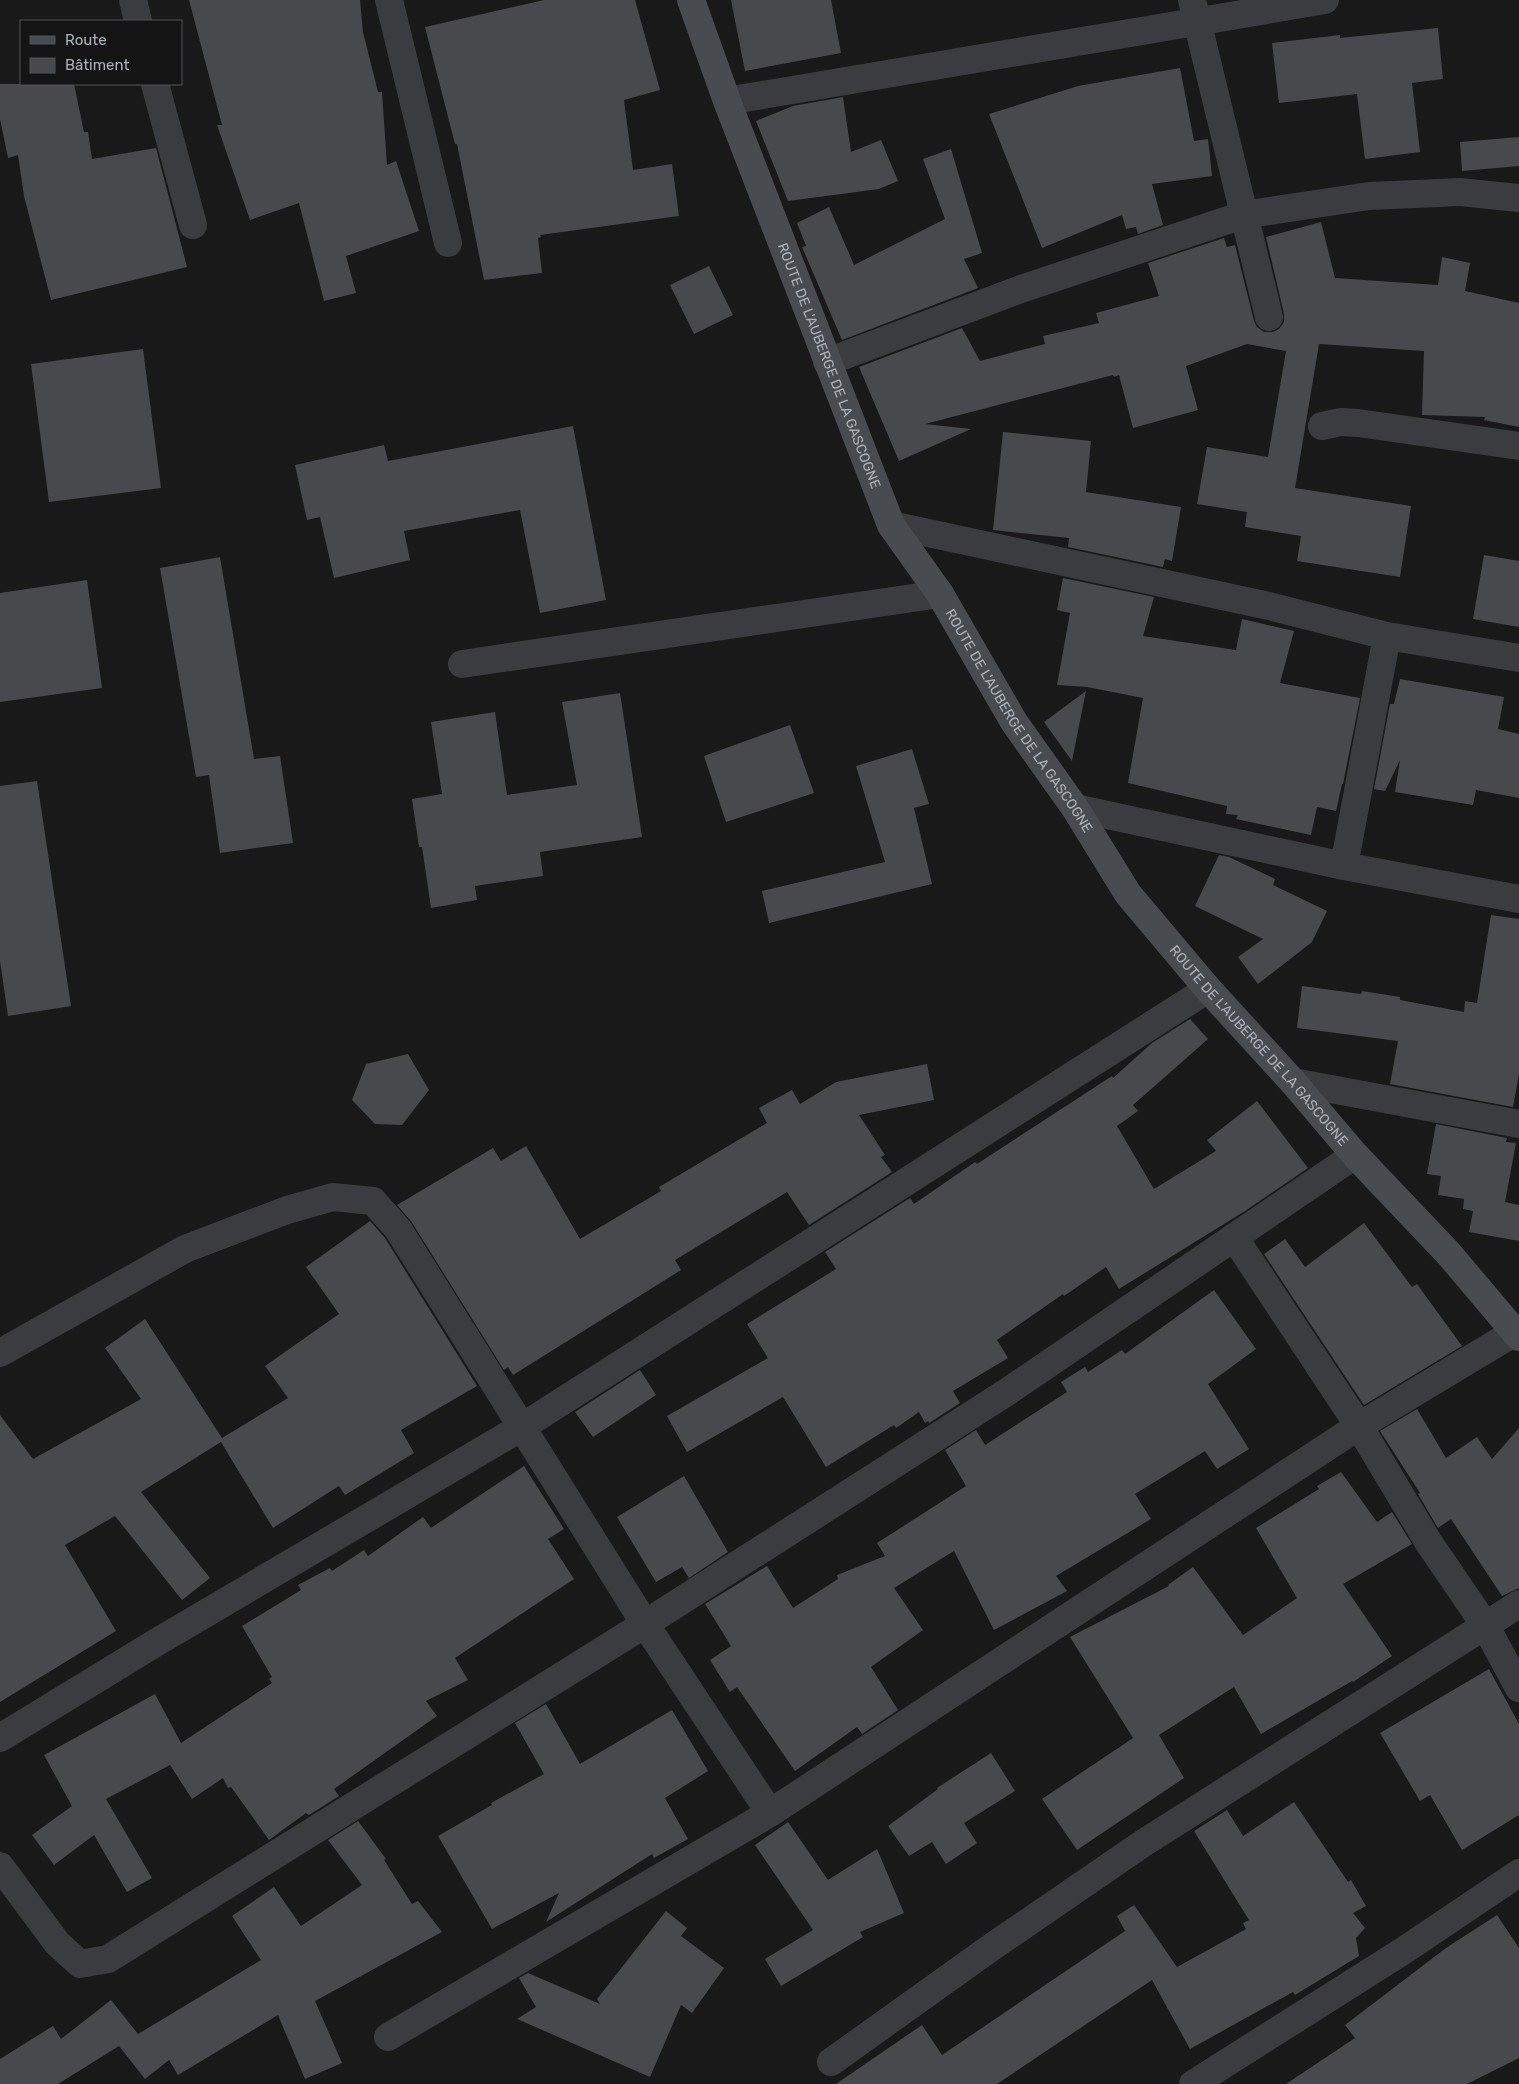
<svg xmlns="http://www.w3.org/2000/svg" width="1519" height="2084" font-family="Rubik,sans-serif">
<rect width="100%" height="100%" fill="#19191a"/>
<path fill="#48494d" d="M 189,0 L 360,0 L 363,32 L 378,92 L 382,92 L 387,165 L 396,161 L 419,231 L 346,256 L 356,293 L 324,301 L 299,203 L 250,220 L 217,125 L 222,125 Z
M 544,0 L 635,0 L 660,90 L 624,100 L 633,170 L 672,164 L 679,216 L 540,235 L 541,237 L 538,238 L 542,273 L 484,280 L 457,144 L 455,144 L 425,27 Z
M 731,0 L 831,0 L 841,53 L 745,71 Z
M 1438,28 L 1443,79 L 1412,83 L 1420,152 L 1365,159 L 1357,94 L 1279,103 L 1272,43 L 1340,35 L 1340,38 Z
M 1180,68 L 1194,141 L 1208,139 L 1212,176 L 1152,184 L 1163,225 L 1138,234 L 1136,227 L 1126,229 L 1122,215 L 1042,248 L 989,114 L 1078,86 Z
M 0,84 L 74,84 L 84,132 L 88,132 L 92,159 L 156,148 L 187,267 L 51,300 L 24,196 L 18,155 L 8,158 L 0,119 Z
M 843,97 L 851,152 L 881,140 L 898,181 L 879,189 L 788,201 L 756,121 L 793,106 Z
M 1519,137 L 1519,166 L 1462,171 L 1460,142 Z
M 951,149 L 982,253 L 964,259 L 978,288 L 842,340 L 802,247 L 806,246 L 797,223 L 829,207 L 854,265 L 945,219 L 923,159 Z
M 1321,222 L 1335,278 L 1438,285 L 1442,257 L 1470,263 L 1465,291 L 1519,303 L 1519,427 L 1484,420 L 1485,417 L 1422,415 L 1424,351 L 1319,344 L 1295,488 L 1411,506 L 1400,577 L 1297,561 L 1301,536 L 1245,527 L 1247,512 L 1197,504 L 1207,447 L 1268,457 L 1286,351 L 1247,344 L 1186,366 L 1198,410 L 1133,428 L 1119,375 L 1114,377 L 1113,375 L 925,424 L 971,429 L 899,461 L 859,367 L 962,328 L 980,361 L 1045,344 L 1043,336 L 1099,323 L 1096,313 L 1159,296 L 1148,263 L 1224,238 L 1227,247 L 1235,245 L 1254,321 L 1257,327 L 1264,332 L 1273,332 L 1279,329 L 1284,322 L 1284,314 L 1266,237 Z
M 709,266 L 733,315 L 694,334 L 670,285 Z
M 143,349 L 161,488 L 49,502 L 31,364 Z
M 573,426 L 606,600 L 540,613 L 520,510 L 404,531 L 410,560 L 334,578 L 320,517 L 307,520 L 295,465 L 384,445 L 388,461 Z
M 1003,432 L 1091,441 L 1086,492 L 1181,507 L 1172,561 L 1165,559 L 1163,567 L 1068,547 L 1069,538 L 993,530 Z
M 1484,555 L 1519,561 L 1519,627 L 1473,619 Z
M 220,557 L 254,759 L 280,756 L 293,843 L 220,853 L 209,775 L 196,777 L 160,568 Z
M 1063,578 L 1154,597 L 1143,636 L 1236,650 L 1242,619 L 1294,631 L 1280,683 L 1360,698 L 1343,784 L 1342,784 L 1336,811 L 1317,807 L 1311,835 L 1236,819 L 1238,815 L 1226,814 L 1227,806 L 1128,783 L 1143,698 L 1087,687 L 1057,685 L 1070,613 L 1057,610 Z
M 87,580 L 102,688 L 0,702 L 0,593 Z
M 1400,679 L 1504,697 L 1498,729 L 1519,734 L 1519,798 L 1476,790 L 1473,805 L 1395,792 L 1400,760 L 1385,791 L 1374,789 L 1390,704 L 1394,704 Z
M 1086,691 L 1072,761 L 1044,722 Z
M 620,693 L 642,837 L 540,852 L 543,876 L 475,886 L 477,900 L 431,908 L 422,847 L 419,847 L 412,799 L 442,794 L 431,722 L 495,712 L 507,795 L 577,785 L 562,702 Z
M 790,725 L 814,793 L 726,822 L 704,756 Z
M 912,749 L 929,804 L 914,808 L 932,884 L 769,923 L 762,891 L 885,862 L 856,766 Z
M 37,781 L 71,1006 L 8,1016 L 0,961 L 0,786 Z
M 1219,855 L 1229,857 L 1275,879 L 1273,885 L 1327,911 L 1312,942 L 1258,984 L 1238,957 L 1263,939 L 1195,906 Z
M 1491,915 L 1519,919 L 1519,1074 L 1513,1107 L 1390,1084 L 1398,1041 L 1297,1028 L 1302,986 L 1361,994 L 1362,991 L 1400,997 L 1400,1000 L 1464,1012 L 1465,1001 L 1477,1003 Z
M 1190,1019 L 1208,1039 L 1133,1105 L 1138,1111 L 1117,1126 L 1154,1189 L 1216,1151 L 1207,1140 L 1257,1101 L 1308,1168 L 1245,1211 L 1119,1289 L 1106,1267 L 1064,1296 L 1063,1294 L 997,1340 L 1008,1358 L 953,1391 L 960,1403 L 929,1423 L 928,1421 L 925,1423 L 919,1412 L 896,1428 L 894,1425 L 826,1467 L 783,1397 L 687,1452 L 667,1416 L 768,1358 L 747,1324 L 836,1269 L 825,1252 L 910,1198 L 914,1204 L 975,1162 L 977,1164 L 1112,1076 L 1113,1078 L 1152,1043 Z
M 408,1054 L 429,1090 L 402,1125 L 375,1124 L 352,1100 L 366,1064 Z
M 927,1064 L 934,1100 L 859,1115 L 885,1155 L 881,1157 L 892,1172 L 809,1225 L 787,1192 L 675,1260 L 681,1270 L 513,1375 L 508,1367 L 504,1370 L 411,1221 L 397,1205 L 493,1148 L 501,1161 L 526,1146 L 580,1239 L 661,1191 L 659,1187 L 767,1123 L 759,1108 L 792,1090 L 800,1104 L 836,1082 Z
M 1436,1124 L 1507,1138 L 1506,1142 L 1516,1143 L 1505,1202 L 1519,1205 L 1519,1241 L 1469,1232 L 1473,1211 L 1463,1209 L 1464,1199 L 1438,1195 L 1441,1176 L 1427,1174 Z
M 370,1221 L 385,1238 L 477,1386 L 401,1430 L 414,1453 L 345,1495 L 339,1486 L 273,1528 L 221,1442 L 141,1492 L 210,1578 L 182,1600 L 115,1516 L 65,1545 L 116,1631 L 0,1702 L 0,1415 L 33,1459 L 141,1399 L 105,1348 L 145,1319 L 222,1438 L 288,1398 L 265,1366 L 339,1314 L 306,1267 Z
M 1364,1223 L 1412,1287 L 1417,1284 L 1462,1346 L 1364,1405 L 1264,1254 L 1285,1239 L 1305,1267 Z
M 1214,1290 L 1256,1349 L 1208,1384 L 1249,1449 L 1217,1469 L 1205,1451 L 1135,1494 L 1151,1519 L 1056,1576 L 1067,1591 L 994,1630 L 954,1551 L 894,1588 L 923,1630 L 871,1667 L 898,1710 L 862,1734 L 857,1727 L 795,1771 L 737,1687 L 730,1692 L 710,1660 L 731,1646 L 705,1604 L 767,1566 L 793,1608 L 838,1579 L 837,1575 L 885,1556 L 877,1543 L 966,1486 L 945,1450 L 976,1430 L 985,1445 L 1067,1392 L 1061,1382 L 1085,1367 L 1088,1372 L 1122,1350 L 1125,1354 Z
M 640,1370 L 656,1395 L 593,1437 L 575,1412 Z
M 1417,1409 L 1446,1458 L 1477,1437 L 1492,1459 L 1519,1428 L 1519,1588 L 1502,1596 L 1451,1519 L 1438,1528 L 1418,1494 L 1420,1493 L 1380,1431 Z
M 524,1466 L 564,1529 L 548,1539 L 574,1579 L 455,1658 L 468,1680 L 426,1701 L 437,1716 L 334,1789 L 339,1796 L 309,1815 L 306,1813 L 269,1840 L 231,1787 L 228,1788 L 223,1778 L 192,1799 L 170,1765 L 106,1799 L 152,1878 L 127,1892 L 94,1835 L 54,1865 L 32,1835 L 72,1806 L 44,1755 L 155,1694 L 181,1743 L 272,1683 L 269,1679 L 272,1677 L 242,1626 L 301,1590 L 298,1585 L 330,1568 L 332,1571 L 364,1550 L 368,1556 L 423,1517 L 431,1528 Z
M 1341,1472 L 1377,1522 L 1392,1512 L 1412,1544 L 1343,1584 L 1392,1656 L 1353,1682 L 1352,1681 L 1261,1734 L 1234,1687 L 1159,1735 L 1184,1778 L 1077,1850 L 1042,1799 L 1133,1738 L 1070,1637 L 1169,1586 L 1168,1585 L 1193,1567 L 1243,1635 L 1297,1598 L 1256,1528 L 1319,1489 L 1317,1486 Z
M 684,1476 L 728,1552 L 689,1578 L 682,1567 L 656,1582 L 617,1517 Z
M 1489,1669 L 1519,1724 L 1519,1815 L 1462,1850 L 1430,1795 L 1420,1801 L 1380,1733 Z
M 546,1704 L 580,1764 L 672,1710 L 708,1771 L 665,1798 L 688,1839 L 654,1858 L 652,1854 L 546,1922 L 559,1893 L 492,1929 L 438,1836 L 492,1805 L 491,1803 L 544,1774 L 515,1723 Z
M 991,1753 L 1015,1791 L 964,1823 L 977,1843 L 946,1864 L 932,1842 L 909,1856 L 888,1826 L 938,1789 L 937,1788 Z
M 1294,1802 L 1348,1882 L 1351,1880 L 1366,1906 L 1353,1913 L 1365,1928 L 1356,1938 L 1359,1956 L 1295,1995 L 1293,1992 L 1190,2049 L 1152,1980 L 997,2084 L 836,2084 L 922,2025 L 942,2055 L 1125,1931 L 1117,1916 L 1134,1905 L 1177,1967 L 1246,1929 L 1243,1923 L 1249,1920 L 1194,1831 L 1227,1810 L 1243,1836 Z
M 358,1821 L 386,1859 L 384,1860 L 412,1904 L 418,1901 L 442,1932 L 315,2001 L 342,2063 L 305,2079 L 278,2015 L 178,2075 L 169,2060 L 145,2079 L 119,2046 L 58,2084 L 0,2084 L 0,2059 L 53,2026 L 61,2039 L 111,2000 L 138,2034 L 261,1960 L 232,1916 L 274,1887 L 301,1926 L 362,1885 L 328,1840 Z
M 788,1822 L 828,1880 L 877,1849 L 904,1913 L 860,1932 L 863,1937 L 781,1986 L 765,1959 L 813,1930 L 755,1845 Z
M 666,1911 L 687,1928 L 681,1936 L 724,1968 L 692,2013 L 681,2005 L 650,2077 L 517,2019 L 536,2007 L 519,1978 L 528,1973 L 600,2004 L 597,1999 Z
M 1497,1915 L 1519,1948 L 1519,2058 L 1467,2084 L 1286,2084 L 1355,2038 L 1345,2025 L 1446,1948 Z"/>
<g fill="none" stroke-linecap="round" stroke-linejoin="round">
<path stroke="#3a3c3f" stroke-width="28" d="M 133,0 L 138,21
M 389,0 L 448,243
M 1192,0 L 1269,317
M 155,84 L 193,225
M 727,101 L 1325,0
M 827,362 L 1021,289 L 1243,215 L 1369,196 L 1460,192 L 1519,198
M 1322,426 L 1341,422 L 1358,423 L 1519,446
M 891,525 L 1269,606 L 1387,636 L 1519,658
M 462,664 L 940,594
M 1075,808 L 1344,866 L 1519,899
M 1344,866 L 1387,636
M 1293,1082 L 1519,1124
M 1234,1237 L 1359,1426 L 1429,1543 L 1485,1625 L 1519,1688
M 0,1353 L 185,1249 L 287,1210 L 333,1197 L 373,1201 L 398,1229 L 645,1624 L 770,1813
M 0,1738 L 157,1642 L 522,1427 L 1208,989
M 0,1866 L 57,1943 L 80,1964 L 108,1959 L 645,1624 L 1007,1392 L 1355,1155
M 388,2037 L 770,1813 L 1359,1426 L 1515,1332
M 831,2062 L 989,1949 L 1142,1844 L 1519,1604
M 1193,2084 L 1403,1951 L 1519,1873"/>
<path stroke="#484b4f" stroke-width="28" id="s1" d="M 691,0 L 727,101 L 891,525 L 940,594 L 1014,722 L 1075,808 L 1128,894 L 1208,989 L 1293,1082 L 1355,1155 L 1449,1254 L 1519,1337"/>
</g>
<g text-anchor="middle" stroke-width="4.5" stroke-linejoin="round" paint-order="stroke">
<g font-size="14" fill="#acb2b9" stroke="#141415">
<text dy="5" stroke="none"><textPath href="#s1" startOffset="391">ROUTE DE L'AUBERGE DE LA GASCOGNE</textPath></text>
<text dy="5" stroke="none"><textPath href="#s1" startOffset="796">ROUTE DE L'AUBERGE DE LA GASCOGNE</textPath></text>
<text dy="5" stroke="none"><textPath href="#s1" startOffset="1201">ROUTE DE L'AUBERGE DE LA GASCOGNE</textPath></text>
</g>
</g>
<rect x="20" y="20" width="162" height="65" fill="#141415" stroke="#515357"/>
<rect x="30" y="36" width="25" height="8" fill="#484b4f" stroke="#515357"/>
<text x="65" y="45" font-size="15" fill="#acb2b9">Route</text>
<rect x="30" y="58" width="25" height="15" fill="#48494d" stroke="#515357"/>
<text x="65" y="70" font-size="15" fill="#acb2b9">Bâtiment</text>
</svg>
